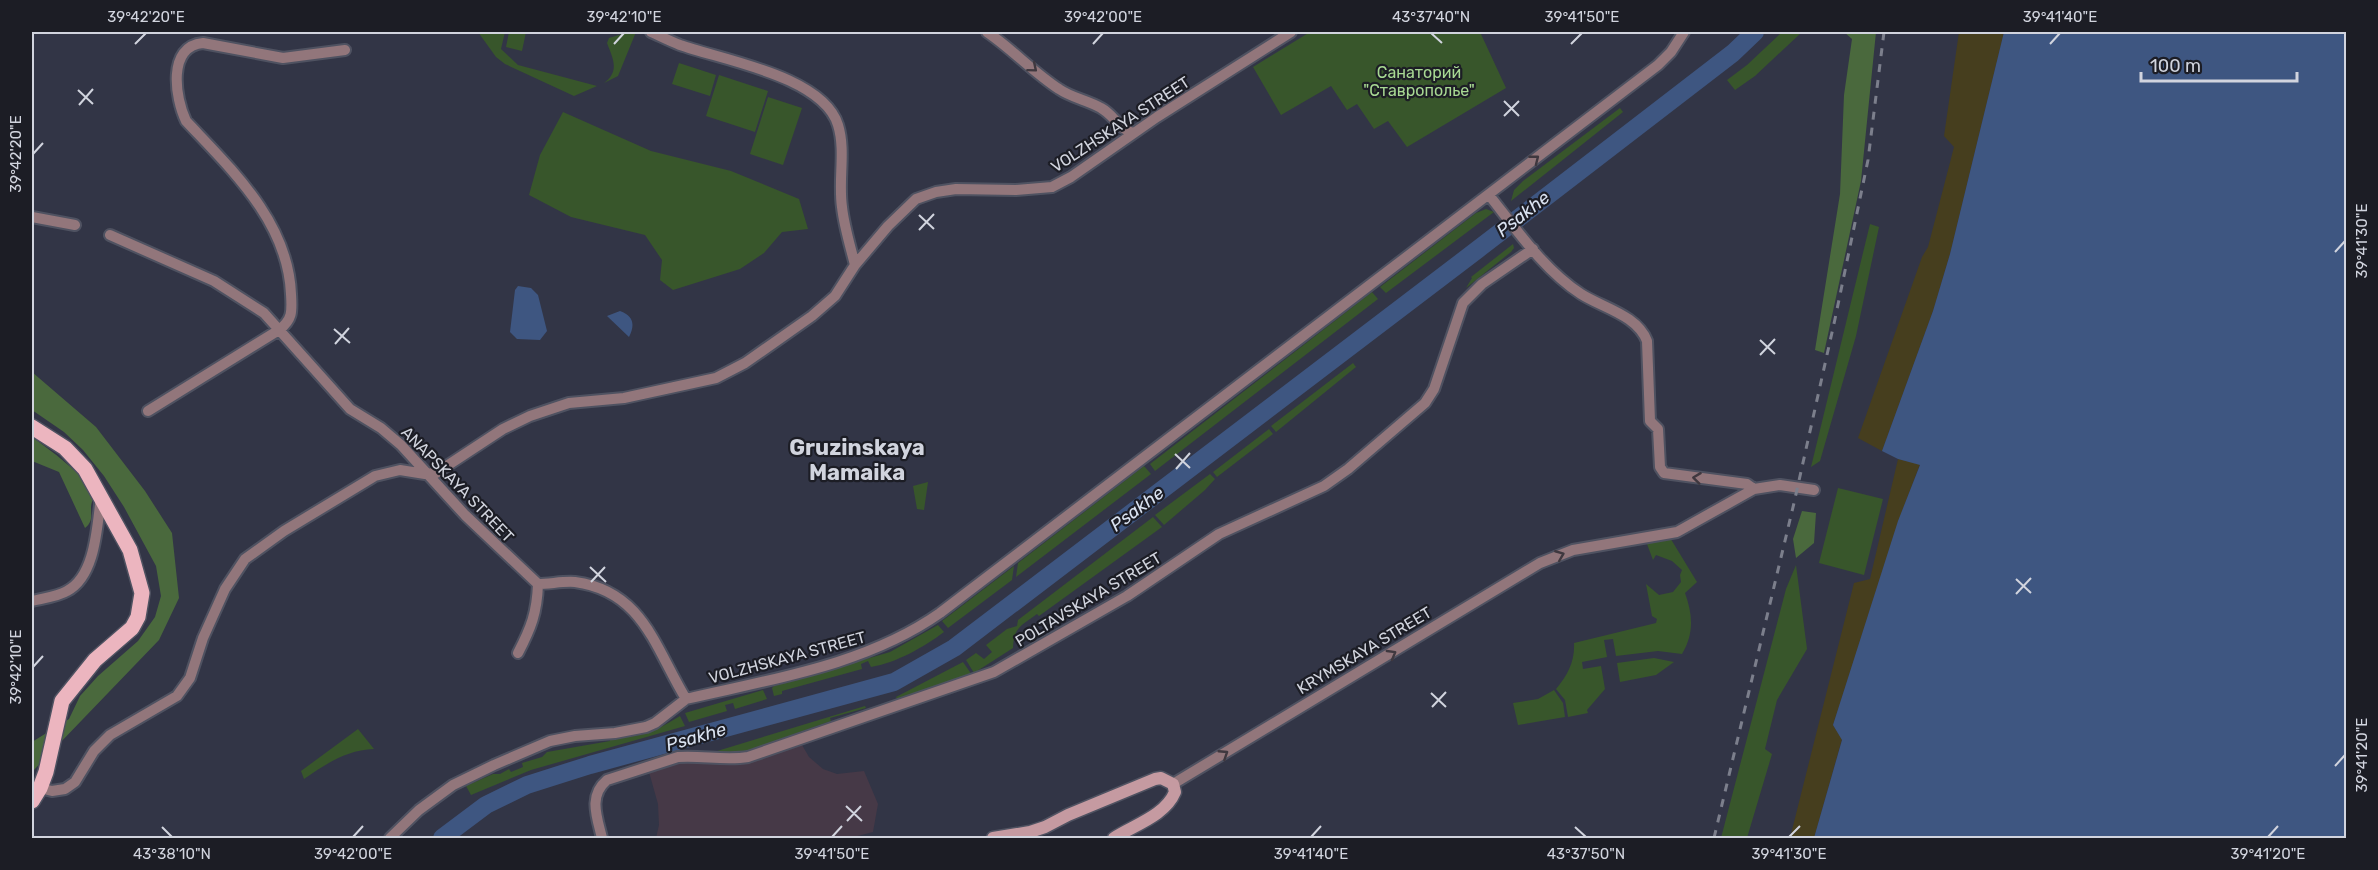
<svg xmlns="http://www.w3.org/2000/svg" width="2378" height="870" font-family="Rubik,sans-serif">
<rect width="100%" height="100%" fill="#323546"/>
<path fill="#463947" d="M 802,745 L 809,757 L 823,769 L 837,774 L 864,771 L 878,804 L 873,832 L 850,838 L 656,838 L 659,825 L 658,804 L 649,772 L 684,761 L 734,765 Z"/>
<path fill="#38562b" d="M 478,32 L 505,32 L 501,49 L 518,65 L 597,86 L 574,96 L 505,64 L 496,57 Z
M 509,32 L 526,32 L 522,51 L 506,47 Z
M 629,32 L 636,32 L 618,76 L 604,83 C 620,71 613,59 607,43 L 609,38 Z
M 1310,32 L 1480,32 L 1506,88 L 1407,147 L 1388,121 L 1374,129 L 1357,104 L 1347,110 L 1331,86 L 1281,115 L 1253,67 Z
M 1782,32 L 1802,32 L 1755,76 L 1735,90 L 1727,80 L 1747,65 Z
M 679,63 L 716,75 L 710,96 L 672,84 Z
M 719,75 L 768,91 L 755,132 L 706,116 Z
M 768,97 L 802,108 L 783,165 L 750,154 Z
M 1620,108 L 1623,112 L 1511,201 L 1514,190 L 1523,181 Z
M 563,112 L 651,151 L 731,171 L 799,199 L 808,229 L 782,232 L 764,253 L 740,269 L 673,290 L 660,280 L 662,260 L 645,235 L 571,217 L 529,195 L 540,155 Z
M 1486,209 L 1494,212 L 1386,293 L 1380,287 L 1476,213 Z
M 1870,224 L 1879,227 L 1856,336 L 1820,461 L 1811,467 Z
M 1513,244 L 1514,248 L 1511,252 L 1466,288 L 1472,278 L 1471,277 Z
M 1372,292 L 1378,299 L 1155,471 L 1150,464 Z
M 1353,363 L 1356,367 L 1276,432 L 1271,426 Z
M 1269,429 L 1273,434 L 1217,477 L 1213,472 Z
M 1144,466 L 1151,474 L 1016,577 L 1018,563 Z
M 1210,474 L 1215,479 L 1205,490 L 1164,525 L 1155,515 Z
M 928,482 L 924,510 L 917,509 L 913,486 Z
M 1838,488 L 1883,499 L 1864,575 L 1819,563 Z
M 1153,517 L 1162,527 L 1039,616 L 1037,614 C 1021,626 1014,627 1013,648 L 974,673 L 966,660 L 976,653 L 984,659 L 992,652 L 986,645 L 1007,629 L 1017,626 L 1018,620 Z
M 1669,536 L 1697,582 L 1685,593 C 1693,615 1694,634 1682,654 L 1658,651 L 1616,656 L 1613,639 L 1604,640 L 1607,657 L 1582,662 L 1583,669 L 1601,666 L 1605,689 L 1587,710 L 1588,713 L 1568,717 L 1565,700 L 1556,689 C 1568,675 1575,661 1574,643 L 1656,623 L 1657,619 L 1652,616 L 1646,584 L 1659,595 L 1673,592 L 1681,582 L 1680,575 L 1682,570 L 1672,561 L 1656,555 L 1653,560 L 1647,544 Z
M 1796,565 L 1807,649 L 1777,700 L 1765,749 L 1772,754 L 1747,838 L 1721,838 L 1786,589 Z
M 1014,566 L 1012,580 L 948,628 L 942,621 Z
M 938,625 L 944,632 C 924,647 896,663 871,667 L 868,661 L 861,664 L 862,669 L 782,691 L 782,694 L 774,696 L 772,688 L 774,686 L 890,652 Z
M 1654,658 L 1674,662 L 1656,675 L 1620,682 L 1617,663 Z
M 963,662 L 972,675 L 899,703 L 896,697 Z
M 763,690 L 767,699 L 735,709 L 733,703 L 725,705 L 727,711 L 689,722 L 685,713 Z
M 1554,690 L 1563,703 L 1565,717 L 1518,725 L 1513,703 L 1538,699 Z
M 865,706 L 866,708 L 830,718 L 831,721 L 780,739 L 782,743 L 738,755 L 704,755 Z
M 680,716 L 685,726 L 531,770 L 471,795 L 466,786 L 493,774 L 500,774 L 509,769 L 511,772 L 523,767 L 522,763 L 542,757 L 547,752 L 610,741 L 609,738 C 643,737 652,733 680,716 Z
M 358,729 L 374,749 C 346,750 326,764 304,779 L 301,771 Z"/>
<path fill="#4a693d" d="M 1844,32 L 1876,32 L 1861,181 L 1824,353 L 1815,350 L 1840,194 L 1844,95 L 1852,39 Z
M 32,372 L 96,427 L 145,491 L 172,533 L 179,598 L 159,640 L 32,772 L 32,742 L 69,719 L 80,696 L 98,676 L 138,641 L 155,617 L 161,596 L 156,566 L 124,507 L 104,476 L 83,450 L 64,432 L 32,410 Z
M 32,437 C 47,448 87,476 93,494 C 94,498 91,503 91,507 C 91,516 93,522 85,528 L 59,472 L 32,461 Z
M 1802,511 L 1816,513 L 1814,543 L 1796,558 L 1793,539 Z"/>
<path fill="#463e1e" d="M 1959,32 L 2004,32 L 1950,254 L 1933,311 L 1882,451 L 1858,438 L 1922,257 L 1928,247 L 1954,147 L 1944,136 Z
M 1898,459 L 1920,464 L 1898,522 L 1833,725 L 1842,739 L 1814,838 L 1790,838 L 1854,583 L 1870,579 Z"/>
<path fill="#3e5681" d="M 2004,32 L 2346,32 L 2346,838 L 1814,838 L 1842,740 L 1833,725 L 1898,521 L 1920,465 L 1898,459 L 1882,451 L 1933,311 L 1950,254 Z
M 518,286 L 531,288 L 538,295 L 547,331 L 540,340 L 517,339 L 510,332 L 515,290 Z
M 620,311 C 634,316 635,325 629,337 L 607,316 Z"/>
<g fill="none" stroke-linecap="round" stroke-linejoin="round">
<path stroke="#3e5681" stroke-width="18" d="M 442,838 L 486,805 L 527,785 L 590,765 L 894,682 L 954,648 L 1477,250 L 1733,53 L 1755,32"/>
<g stroke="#4f5261" stroke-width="14">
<path id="street" d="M 651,32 C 660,36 670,41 680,45 C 722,60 823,76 838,125 C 846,151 838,180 842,207 C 844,226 850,245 855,265
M 987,32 C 1012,49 1033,72 1059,89 C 1072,98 1087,100 1101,108 C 1114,115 1118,128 1133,133
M 1489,195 C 1516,229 1544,270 1581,294 C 1603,308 1637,315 1647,341 L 1650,421 L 1658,429 L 1660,467 L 1664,473 L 1747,484 L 1754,489
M 32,217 L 75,225
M 110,235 L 214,281 L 264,313 L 350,409 L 381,428 L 401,445 L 465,515 L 538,584
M 148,411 L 279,330 C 293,319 292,311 291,294 C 288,222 232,170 186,121 C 175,98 167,46 203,43 L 283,58 L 345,50
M 538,584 C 550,584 563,581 575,582 C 643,591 655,648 686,699 C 772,679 866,665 940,613 L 1658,65 L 1671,52 L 1684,32
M 32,601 C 43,598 57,597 67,591 C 96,576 97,525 101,497
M 518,653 C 531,628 537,613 538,584
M 1173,784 L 1540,563 L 1573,550 L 1677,532 L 1754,489 L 1780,485 L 1814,490
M 40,788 L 52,791 L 65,789 L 75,782 L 94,751 L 110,735 L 177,696 L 190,678 L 203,638 L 225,589 L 245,559 L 284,531 L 375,476 L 400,470 L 425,474 L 436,473 L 503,429 L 530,416 L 569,403 L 624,398 L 716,378 L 745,363 L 812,316 L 835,296 L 855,265 L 888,226 L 916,199 L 936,192 L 956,189 L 1016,190 L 1052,187 L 1071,177 L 1157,117 L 1291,32
M 390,838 L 419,810 L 453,785 L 494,765 L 550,741 L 575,736 L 615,733 L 646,727 L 655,723 L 686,699
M 602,838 C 597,817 588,796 607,780 L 678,757 C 701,755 725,761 748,757 L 994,672 L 1127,596 L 1219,534 L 1324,486 L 1348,469 L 1425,403 L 1434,389 L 1463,303 L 1482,284 L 1533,249"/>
</g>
<g stroke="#4f5261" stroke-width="15">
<path id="secondary" d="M 993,838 L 1030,832 L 1045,827 L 1068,815 L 1155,779 L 1161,778 L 1173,784 L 1175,792 C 1165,816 1134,825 1114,838"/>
</g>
<g stroke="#4f5261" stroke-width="18">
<path id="primary" d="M 32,427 L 65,448 L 85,469 L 130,550 L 142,593 L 138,617 L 132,628 L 95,660 L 62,701 L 46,772 L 40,788 L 32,801"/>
</g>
<use href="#street" stroke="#92767b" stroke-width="10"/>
<use href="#secondary" stroke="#c59aa1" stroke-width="12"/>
<use href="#primary" stroke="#ecb5bf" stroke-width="15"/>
<path stroke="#7c7f8c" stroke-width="3" stroke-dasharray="8 8" stroke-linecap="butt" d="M 1714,838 L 1794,503 L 1835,319 L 1868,160 L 1884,32"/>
</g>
<defs><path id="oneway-chevron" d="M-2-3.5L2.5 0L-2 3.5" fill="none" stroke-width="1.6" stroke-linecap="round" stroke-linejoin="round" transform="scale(1.5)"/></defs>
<g stroke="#3f383f">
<use href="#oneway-chevron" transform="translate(1033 68) rotate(40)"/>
<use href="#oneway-chevron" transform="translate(1535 159) rotate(-38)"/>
<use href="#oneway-chevron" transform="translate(1697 478) rotate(-173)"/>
<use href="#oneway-chevron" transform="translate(1560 555) rotate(-22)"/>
<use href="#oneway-chevron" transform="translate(1392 654) rotate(-30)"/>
<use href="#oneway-chevron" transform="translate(1224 754) rotate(-33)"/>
</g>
<path fill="none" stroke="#d1d4de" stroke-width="2" d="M 1431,33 L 1442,43M 135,44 L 146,33M 614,44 L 624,33M 1093,44 L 1103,33M 1571,44 L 1582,33M 2050,44 L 2060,33M 78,90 L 93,104M 1504,101 L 1519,116M 79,105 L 93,89M 1504,116 L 1519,101M 33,154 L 43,143M 919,215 L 934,229M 919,230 L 934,214M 2335,252 L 2345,241M 334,329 L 350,343M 1760,340 L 1775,354M 335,344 L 349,328M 1760,355 L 1775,339M 1175,454 L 1190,468M 1176,469 L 1190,453M 590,567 L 606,582M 2016,579 L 2031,593M 591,582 L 605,567M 2016,594 L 2031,578M 33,667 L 43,656M 1431,693 L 1446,707M 1432,707 L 1446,692M 2335,766 L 2345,755M 846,806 L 862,821M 847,821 L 861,806M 162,827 L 172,837M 1575,827 L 1586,837M 353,837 L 363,826M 832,837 L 842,826M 1311,837 L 1321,826M 1789,837 L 1800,826M 2268,837 L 2278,826"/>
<g text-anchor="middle" stroke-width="4.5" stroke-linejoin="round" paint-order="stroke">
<g font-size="16" fill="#a8d993" stroke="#1c1d25">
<text x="1419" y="78">Санаторий<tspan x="1419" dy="18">"Ставрополье"</tspan></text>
</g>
<g font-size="16" fill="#d1d4de" stroke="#1c1d25">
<text transform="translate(1120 124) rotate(-33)" y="6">VOLZHSKAYA STREET</text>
<text transform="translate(458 484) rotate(46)" y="6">ANAPSKAYA STREET</text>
<text transform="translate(1088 599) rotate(-31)" y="6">POLTAVSKAYA STREET</text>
<text transform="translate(1364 650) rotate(-31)" y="6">KRYMSKAYA STREET</text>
<text transform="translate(787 657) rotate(-15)" y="6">VOLZHSKAYA STREET</text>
</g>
<g font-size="18" font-style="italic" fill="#dae3f1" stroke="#1c1d25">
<text transform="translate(1523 214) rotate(-38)" y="6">Psakhe</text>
<text transform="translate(1137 509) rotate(-37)" y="6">Psakhe</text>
<text transform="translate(696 737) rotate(-16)" y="6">Psakhe</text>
</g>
<g font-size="22" font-weight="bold" fill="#d1d4de" stroke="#1c1d25">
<text x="857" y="455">Gruzinskaya<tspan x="857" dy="25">Mamaika</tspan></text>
</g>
</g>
<rect width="2378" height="870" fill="none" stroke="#1c1d25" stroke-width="66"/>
<path d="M2141 72v9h156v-9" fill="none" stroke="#d1d4de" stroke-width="3"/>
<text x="2150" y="72" font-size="18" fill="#d1d4de" stroke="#1c1d25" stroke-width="4.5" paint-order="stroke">100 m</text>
<rect x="33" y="33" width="2312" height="804" fill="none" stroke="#d1d4de" stroke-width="2"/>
<g font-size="15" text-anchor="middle" fill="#d1d4de">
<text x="146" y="22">39°42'20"E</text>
<text x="624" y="22">39°42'10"E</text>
<text x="1103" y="22">39°42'00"E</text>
<text x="1431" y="22">43°37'40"N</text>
<text x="1582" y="22">39°41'50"E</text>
<text x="2060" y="22">39°41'40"E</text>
<text transform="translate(16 154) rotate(-90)" y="5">39°42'20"E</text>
<text transform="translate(2362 241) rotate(-90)" y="5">39°41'30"E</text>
<text transform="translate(16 667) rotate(-90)" y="5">39°42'10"E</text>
<text transform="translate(2362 755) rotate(-90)" y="5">39°41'20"E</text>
<text x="172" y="859">43°38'10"N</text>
<text x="353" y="859">39°42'00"E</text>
<text x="832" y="859">39°41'50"E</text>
<text x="1311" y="859">39°41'40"E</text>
<text x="1586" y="859">43°37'50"N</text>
<text x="1789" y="859">39°41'30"E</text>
<text x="2268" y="859">39°41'20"E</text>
</g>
</svg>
